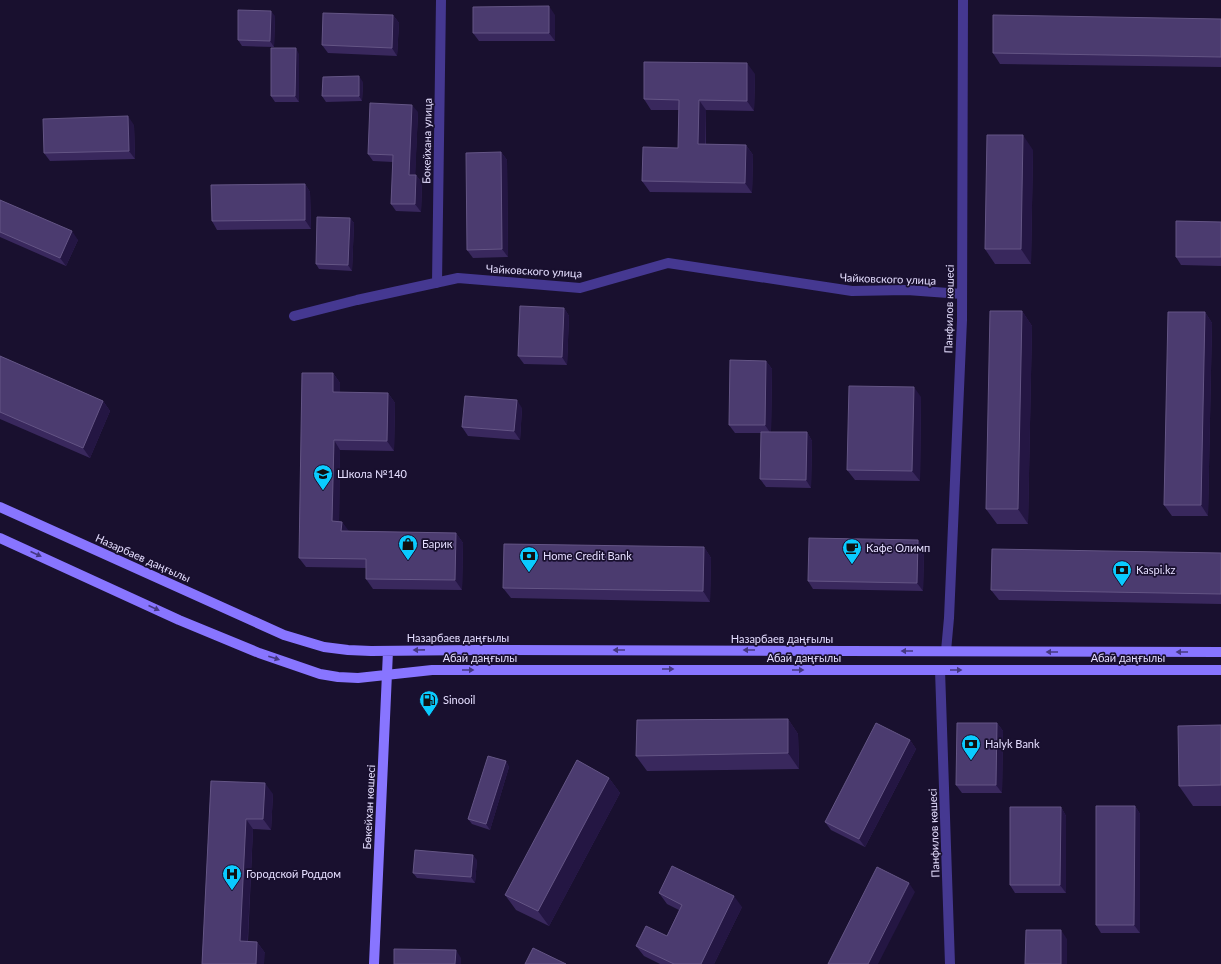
<svg xmlns="http://www.w3.org/2000/svg" width="1221" height="964" font-family="Lato,sans-serif">
<rect width="100%" height="100%" fill="#19102f"/>
<g fill="none" stroke-linecap="round" stroke-linejoin="round">
<path stroke="#453891" stroke-width="10" d="M 437,283 L 441,0
M 294,316 L 357,300 L 458,278 L 580,288 L 668,263 L 852,291 L 907,290 L 962,294
M 946,651 L 949,618 L 962,320 L 963,0
M 940,670 L 950,964"/>
<path stroke="#8875ff" stroke-width="10" d="M 0,507 L 284,635 L 324,647 L 348,650 L 371,651 L 478,650 L 1221,652
M 0,538 L 179,620 L 259,653 L 320,674 L 338,677 L 358,678 L 432,670 L 1221,670
M 374,964 L 388,651"/>
</g>
<path fill="#39285d" d="M 393,15 L 399,23 L 397,56 L 328,53 L 322,45 Z
M 555,15 L 555,41 L 479,41 L 473,33 Z
M 275,16 L 274,47 L 242,46 L 238,40 Z
M 1221,19 L 1221,67 L 1000,64 L 993,53 Z
M 299,54 L 299,102 L 275,102 L 271,96 Z
M 755,74 L 754,111 L 706,110 L 706,144 L 746,145 L 753,155 L 752,193 L 650,192 L 642,181 L 678,148 L 679,110 L 651,110 L 644,99 Z
M 363,82 L 362,101 L 326,102 L 322,96 Z
M 418,112 L 415,175 L 416,175 L 422,183 L 421,212 L 396,211 L 391,204 L 393,162 L 373,161 L 368,154 Z
M 134,125 L 135,159 L 50,161 L 44,153 Z
M 1033,150 L 1031,264 L 995,264 L 985,249 Z
M 501,152 L 507,160 L 508,257 L 473,258 L 467,250 Z
M 305,184 L 310,192 L 311,229 L 217,230 L 212,221 Z
M 0,200 L 78,240 L 66,266 L 0,237 Z
M 350,218 L 354,223 L 352,271 L 319,269 L 316,264 Z
M 1221,222 L 1221,266 L 1181,265 L 1176,257 Z
M 564,308 L 569,316 L 567,365 L 524,364 L 518,356 Z
M 1022,311 L 1032,326 L 1028,524 L 997,524 L 986,509 Z
M 1205,312 L 1212,323 L 1208,516 L 1172,516 L 1164,505 Z
M 0,356 L 103,401 L 110,411 L 90,458 L 0,419 Z
M 766,361 L 772,369 L 771,432 L 807,432 L 812,441 L 811,488 L 766,487 L 760,479 L 761,433 L 735,433 L 729,425 Z
M 333,373 L 340,383 L 340,393 L 388,393 L 395,403 L 394,451 L 340,450 L 339,521 L 342,522 L 348,531 L 456,533 L 463,543 L 462,590 L 373,589 L 366,579 L 366,568 L 306,567 L 299,558 Z
M 921,397 L 920,481 L 855,480 L 847,470 Z
M 522,408 L 520,440 L 468,436 L 462,427 Z
M 704,547 L 711,558 L 710,602 L 511,598 L 503,588 Z
M 924,548 L 923,591 L 813,589 L 808,581 Z
M 1221,553 L 1221,604 L 999,600 L 991,590 Z
M 788,719 L 798,734 L 799,769 L 647,771 L 636,756 Z
M 997,723 L 1003,731 L 1002,793 L 962,793 L 956,785 Z
M 1221,725 L 1221,806 L 1193,806 L 1179,786 Z
M 910,740 L 916,749 L 865,847 L 831,830 L 825,822 Z
M 506,761 L 509,767 L 490,830 L 472,824 L 468,819 Z
M 609,778 L 620,793 L 549,926 L 516,910 L 505,895 Z
M 211,781 L 273,794 L 271,830 L 253,829 L 248,941 L 257,942 L 265,953 L 202,964 Z
M 1135,806 L 1140,814 L 1140,933 L 1101,933 L 1096,925 Z
M 1061,807 L 1066,816 L 1066,893 L 1015,893 L 1010,885 Z
M 477,860 L 475,883 L 417,878 L 413,873 Z
M 659,893 L 742,907 L 714,964 L 660,964 L 644,956 L 636,946 L 667,936 L 679,910 L 667,904 Z"/>
<path fill="#241643" d="M 549,6 L 555,15 L 555,41 L 549,33 Z
M 271,11 L 275,16 L 274,47 L 270,41 Z
M 393,15 L 399,23 L 397,56 L 392,48 Z
M 296,48 L 299,54 L 299,102 L 295,96 Z
M 747,63 L 755,74 L 754,111 L 747,101 Z
M 359,76 L 363,82 L 362,101 L 359,96 Z
M 699,100 L 706,110 L 705,155 L 698,144 Z
M 412,105 L 418,112 L 415,182 L 409,175 Z
M 128,116 L 134,125 L 135,159 L 129,151 Z
M 1023,135 L 1033,150 L 1031,264 L 1021,249 Z
M 746,145 L 753,155 L 752,193 L 745,183 Z
M 501,152 L 507,160 L 508,257 L 502,249 Z
M 416,175 L 422,183 L 421,212 L 415,204 Z
M 305,184 L 310,192 L 311,229 L 305,220 Z
M 350,218 L 354,223 L 352,271 L 348,265 Z
M 72,231 L 78,240 L 66,266 L 60,258 Z
M 564,308 L 569,316 L 567,365 L 562,357 Z
M 1022,311 L 1032,326 L 1028,524 L 1018,509 Z
M 1205,312 L 1212,323 L 1208,516 L 1201,505 Z
M 766,361 L 772,369 L 771,434 L 765,425 Z
M 333,373 L 340,383 L 340,402 L 333,392 Z
M 914,387 L 921,397 L 920,481 L 912,471 Z
M 388,393 L 395,403 L 394,451 L 387,441 Z
M 517,400 L 522,408 L 520,440 L 514,431 Z
M 103,401 L 110,411 L 90,458 L 83,448 Z
M 807,432 L 812,441 L 811,488 L 806,480 Z
M 334,440 L 340,450 L 339,531 L 332,521 Z
M 342,522 L 349,531 L 341,531 Z
M 456,533 L 463,543 L 462,590 L 455,580 Z
M 918,540 L 924,548 L 923,591 L 917,583 Z
M 704,547 L 711,558 L 710,602 L 703,591 Z
M 788,719 L 798,734 L 799,769 L 788,753 Z
M 997,723 L 1003,731 L 1002,793 L 996,785 Z
M 910,740 L 916,749 L 865,847 L 859,839 Z
M 506,761 L 509,767 L 490,830 L 486,824 Z
M 609,778 L 620,793 L 549,926 L 538,911 Z
M 265,783 L 273,794 L 271,830 L 263,819 Z
M 1135,806 L 1140,814 L 1140,933 L 1134,925 Z
M 1061,807 L 1066,816 L 1066,893 L 1060,885 Z
M 246,819 L 253,829 L 247,952 L 240,941 Z
M 473,855 L 477,860 L 475,883 L 471,877 Z
M 909,883 L 915,892 L 878,964 L 868,964 Z
M 734,896 L 742,907 L 714,964 L 701,964 Z
M 1061,930 L 1067,939 L 1067,964 L 1061,964 Z
M 257,942 L 265,953 L 264,964 L 256,964 Z
M 456,950 L 461,958 L 461,964 L 455,964 Z"/>
<path fill="#4b3b6f" stroke="#645585" d="M 549,6 L 549,33 L 473,33 L 473,7 Z
M 238,10 L 271,11 L 270,41 L 238,40 Z
M 323,13 L 393,15 L 392,48 L 322,45 Z
M 993,15 L 1221,19 L 1221,57 L 993,53 Z
M 271,48 L 296,48 L 295,96 L 271,96 Z
M 644,62 L 747,63 L 747,101 L 699,100 L 698,144 L 746,145 L 745,183 L 642,181 L 643,147 L 678,148 L 679,100 L 644,99 Z
M 359,76 L 359,96 L 322,96 L 323,77 Z
M 370,103 L 412,105 L 409,175 L 416,175 L 415,204 L 391,204 L 393,155 L 368,154 Z
M 128,116 L 129,151 L 44,153 L 43,119 Z
M 987,135 L 1023,135 L 1021,249 L 985,249 Z
M 501,152 L 502,249 L 467,250 L 466,153 Z
M 305,184 L 305,220 L 212,221 L 211,185 Z
M 0,200 L 72,231 L 60,258 L 0,232 Z
M 317,217 L 350,218 L 348,265 L 316,264 Z
M 1176,221 L 1221,222 L 1221,257 L 1176,257 Z
M 520,306 L 564,308 L 562,357 L 518,356 Z
M 990,311 L 1022,311 L 1018,509 L 986,509 Z
M 1168,312 L 1205,312 L 1201,505 L 1164,505 Z
M 0,356 L 103,401 L 83,448 L 0,412 Z
M 730,360 L 766,361 L 765,425 L 729,425 Z
M 302,373 L 333,373 L 333,392 L 388,393 L 387,441 L 334,440 L 332,521 L 342,522 L 341,531 L 456,533 L 455,580 L 366,579 L 366,559 L 299,558 Z
M 849,386 L 914,387 L 912,471 L 847,470 Z
M 465,396 L 517,400 L 514,431 L 462,427 Z
M 761,432 L 807,432 L 806,480 L 760,479 Z
M 809,538 L 918,540 L 917,583 L 808,581 Z
M 504,544 L 704,547 L 703,591 L 503,588 Z
M 992,549 L 1221,553 L 1221,594 L 991,590 Z
M 788,719 L 788,753 L 636,756 L 637,720 Z
M 876,723 L 910,740 L 859,839 L 825,822 Z
M 957,723 L 997,723 L 996,785 L 956,785 Z
M 1221,725 L 1221,785 L 1179,786 L 1178,726 Z
M 488,756 L 506,761 L 486,824 L 468,819 Z
M 577,760 L 609,778 L 538,911 L 505,895 Z
M 211,781 L 265,783 L 263,819 L 246,819 L 240,941 L 257,942 L 256,964 L 202,964 Z
M 1096,806 L 1135,806 L 1134,925 L 1096,925 Z
M 1010,807 L 1061,807 L 1060,885 L 1010,885 Z
M 415,850 L 473,855 L 471,877 L 413,873 Z
M 672,866 L 734,896 L 701,964 L 674,964 L 636,946 L 646,926 L 667,936 L 682,905 L 659,893 Z
M 877,867 L 909,883 L 868,964 L 828,964 Z
M 1026,930 L 1061,930 L 1061,964 L 1025,964 Z
M 533,948 L 566,964 L 525,964 Z
M 394,949 L 456,950 L 455,964 L 394,964 Z"/>
<defs><path id="oneway-solid" d="M-6-.8H1V-3.2L6.5 0L1 3.2V.8H-6Z"/></defs>
<g fill="#453882">
<use href="#oneway-solid" transform="translate(36 554) rotate(24)"/>
<use href="#oneway-solid" transform="translate(154 608) rotate(24)"/>
<use href="#oneway-solid" transform="translate(419 650) rotate(179)"/>
<use href="#oneway-solid" transform="translate(619 650) rotate(-180)"/>
<use href="#oneway-solid" transform="translate(749 650) rotate(-180)"/>
<use href="#oneway-solid" transform="translate(907 651) rotate(-180)"/>
<use href="#oneway-solid" transform="translate(1052 652) rotate(-180)"/>
<use href="#oneway-solid" transform="translate(1182 652) rotate(-180)"/>
<use href="#oneway-solid" transform="translate(274 658) rotate(18)"/>
<use href="#oneway-solid" transform="translate(668 669)"/>
<use href="#oneway-solid" transform="translate(468 670)"/>
<use href="#oneway-solid" transform="translate(798 670)"/>
<use href="#oneway-solid" transform="translate(956 670)"/>
</g>
<defs>
<g id="school-pin" transform="scale(1)"><path d="M0 17L-7.5 6A9.5 9.5 0 1 1 7.5 6Z" fill="#0acbff" stroke="#19102f"/><path d="M0-5L7-2L0 1L-7-2ZM-4 1L0 2.5L4 1V4Q0 6-4 4Z" fill="#111"/></g>
<g id="shop-pin" transform="scale(1)"><path d="M0 17L-7.5 6A9.5 9.5 0 1 1 7.5 6Z" fill="#0acbff" stroke="#19102f"/><path d="M-5-2.5h2.3a2.7 3.5 0 0 1 5.4 0H5L5.5 6h-11ZM-1.5-2.5h3a1.5 2.3 0 0 0-3 0Z" fill="#111"/></g>
<g id="cafe-pin" transform="scale(1)"><path d="M0 17L-7.5 6A9.5 9.5 0 1 1 7.5 6Z" fill="#0acbff" stroke="#19102f"/><path d="M-5.5-4.5H6V0H3Q3 3.5 0 3.5H-2.5Q-5.5 3.5-5.5 0ZM3-3.2v2h1.7v-2ZM-6 4.5H4V6H-6Z" fill="#111"/></g>
<g id="bank-pin" transform="scale(1)"><path d="M0 17L-7.5 6A9.5 9.5 0 1 1 7.5 6Z" fill="#0acbff" stroke="#19102f"/><path d="M-6-4H6V4H-6ZM0-2.3a2.3 2.3 0 1 0 0 4.6a2.3 2.3 0 1 0 0-4.6Z" fill="#111"/></g>
<g id="fuel-pin" transform="scale(1)"><path d="M0 17L-7.5 6A9.5 9.5 0 1 1 7.5 6Z" fill="#0acbff" stroke="#19102f"/><path d="M-5.5-6h7V0h2V4h1.3V-2.5L3-4.5l.8-.8L6-3V5H2.5V1h-1V6h-7ZM-4.2-4.7v3.2H.2V-4.7Z" fill="#111"/></g>
<g id="hospital-pin" transform="scale(1)"><path d="M0 17L-7.5 6A9.5 9.5 0 1 1 7.5 6Z" fill="#0acbff" stroke="#19102f"/><path d="M-5-5h3v3.5h4V-5h3V5h-3V1.5h-4V5h-3Z" fill="#111"/></g>
</defs>
<g fill-rule="evenodd">
<use href="#school-pin" x="323" y="474"/>
<use href="#shop-pin" x="408" y="544"/>
<use href="#cafe-pin" x="852" y="548"/>
<use href="#bank-pin" x="529" y="556"/>
<use href="#bank-pin" x="1122" y="570"/>
<use href="#fuel-pin" x="429" y="700"/>
<use href="#bank-pin" x="971" y="744"/>
<use href="#hospital-pin" x="232" y="874"/>
</g>
<g text-anchor="middle" stroke-width="3.5" stroke-linejoin="round" paint-order="stroke">
<g font-size="11" fill="#e5deff" stroke="#19102f">
<text transform="translate(427 141) rotate(-89)" y="4">Бокейхана улица</text>
<text transform="translate(534 271) rotate(3)" y="4">Чайковского улица</text>
<text transform="translate(888 279) rotate(2)" y="4">Чайковского улица</text>
<text transform="translate(949 309) rotate(-89)" y="4">Панфилов көшесі</text>
<text transform="translate(143 558) rotate(24)" y="4">Назарбаев даңғылы</text>
<text x="458" y="642">Назарбаев даңғылы</text>
<text x="782" y="643">Назарбаев даңғылы</text>
<text x="480" y="662">Абай даңғылы</text>
<text x="804" y="662">Абай даңғылы</text>
<text x="1128" y="662">Абай даңғылы</text>
<text transform="translate(369 807) rotate(-87)" y="4">Бөкейхан көшесі</text>
<text transform="translate(934 833) rotate(-92)" y="4">Панфилов көшесі</text>
</g>
<g font-size="11" fill="#e5deff" stroke="#19102f" text-anchor="start">
<text x="337" y="478">Школа №140</text>
<text x="422" y="548">Барик</text>
<text x="866" y="552">Кафе Олимп</text>
<text x="543" y="560">Home Credit Bank</text>
<text x="1136" y="574">Kaspi.kz</text>
<text x="443" y="704">Sinooil</text>
<text x="985" y="748">Halyk Bank</text>
<text x="246" y="878">Городской Роддом</text>
</g>
</g>
</svg>
